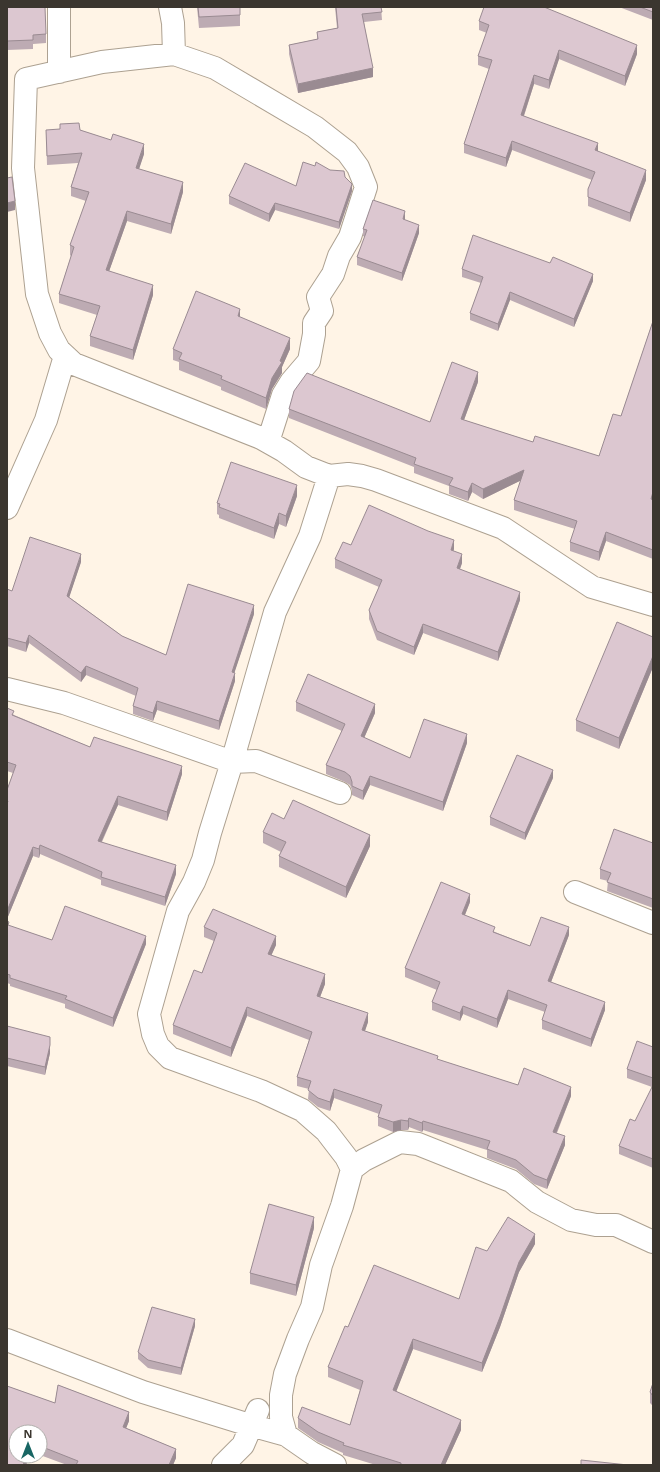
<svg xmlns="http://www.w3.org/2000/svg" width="660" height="1472" font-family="'Noto Sans',sans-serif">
<rect width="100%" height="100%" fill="#fff4e6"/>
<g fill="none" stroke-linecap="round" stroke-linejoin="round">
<g stroke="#ada191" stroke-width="24">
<path id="minor" d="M 59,7 L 59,72
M 170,7 L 173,23 L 174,54 L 215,68 L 315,127 L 347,152 L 358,167 L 366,187 L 350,237 L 339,256 L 333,274 L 318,297 L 322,311 L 314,323 L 314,334 L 309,361 L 291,382 L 283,395 L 268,442
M 174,54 L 102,62 L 26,79 L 23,168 L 37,294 L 50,333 L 59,350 L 74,364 L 261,438 L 284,451 L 306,467 L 329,476 L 348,474 L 362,476 L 376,480 L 503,528 L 592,587 L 653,605
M 329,476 L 310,536 L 275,612 L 232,762 L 210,833 L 203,860 L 194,882 L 178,911 L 149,1014 L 153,1034 L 158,1046 L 170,1058 L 261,1091 L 302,1110 L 326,1131 L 346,1157 L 352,1169
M 7,508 L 46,420 L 65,356
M 7,689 L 64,703 L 232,762 L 256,761 L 340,793
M 575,892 L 653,923
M 7,1340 L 143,1392 L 243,1423 L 286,1435 L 312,1453 L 335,1465
M 286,1435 L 281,1417 L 281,1395 L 285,1374 L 298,1339 L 312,1307 L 321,1265 L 342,1206 L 352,1169 L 364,1160 L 400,1142 L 418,1144 L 511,1181 L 537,1202 L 571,1220 L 596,1225 L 616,1225 L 653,1242
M 223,1465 L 243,1445 L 258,1410"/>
</g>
<use href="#minor" stroke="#fff" stroke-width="22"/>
</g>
<path fill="#bdabb3" d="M 7,7 L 46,34 L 46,43 L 33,44 L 33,49 L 7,50 Z
M 197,7 L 240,7 L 240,26 L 199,28 Z
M 335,7 L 381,7 L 382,20 L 364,22 L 373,77 L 298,93 L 289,54 L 289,45 L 317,39 L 317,32 L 337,28 Z
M 619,7 L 653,7 L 653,20 Z
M 479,21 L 637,54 L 625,86 L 559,59 L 549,89 L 534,84 L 524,116 L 598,151 L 646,180 L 630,222 L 588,206 L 588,189 L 592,180 L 512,150 L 506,167 L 464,153 L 464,144 L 489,69 L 478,65 L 478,56 L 487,33 L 479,30 Z
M 46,130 L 80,130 L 144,154 L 139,169 L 183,192 L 171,234 L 127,221 L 109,271 L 153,295 L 133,360 L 90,346 L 90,336 L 97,315 L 59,303 L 59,294 L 71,256 L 70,255 L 70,245 L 86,201 L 71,196 L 71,187 L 78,163 L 47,165 Z
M 315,166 L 330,170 L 345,177 L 352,191 L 339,229 L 275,210 L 269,222 L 229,204 L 229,196 L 296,186 Z
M 405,219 L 405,220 L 419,233 L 402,281 L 357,265 L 357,257 L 365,237 L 363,236 L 363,229 Z
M 462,269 L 593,281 L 574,327 L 510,300 L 498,331 L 470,320 L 470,313 L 481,283 L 462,277 Z
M 240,317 L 290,349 L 282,367 L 282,373 L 272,389 L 266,409 L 221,390 L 221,387 L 179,370 L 179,362 L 173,360 L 173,349 Z
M 653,321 L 653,559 L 606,541 L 599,561 L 570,551 L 570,542 L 575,529 L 514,510 L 514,500 L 521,480 L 483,499 L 472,492 L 468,501 L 449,494 L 449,486 L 414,473 L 414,467 L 289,418 L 289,409 L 430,422 L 478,382 L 464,420 L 533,442 L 599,456 L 621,416 Z
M 297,496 L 286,527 L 279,524 L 274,539 L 219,518 L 219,515 L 217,514 L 217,503 Z
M 351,545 L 454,549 L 453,551 L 462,563 L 460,569 L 520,600 L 498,661 L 423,633 L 414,655 L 377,640 L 369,619 L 369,610 L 379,587 L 335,568 L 335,559 Z
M 81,562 L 69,597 L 122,636 L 166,655 L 254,614 L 234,673 L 235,681 L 219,730 L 157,710 L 153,721 L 133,714 L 133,706 L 136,696 L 86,675 L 81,682 L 29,643 L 26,652 L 7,646 L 7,589 L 12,591 Z
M 653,637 L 653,667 L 619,749 L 576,731 L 576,720 Z
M 296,702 L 375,713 L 364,738 L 410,758 L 467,743 L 443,811 L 370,785 L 363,800 L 352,795 L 352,790 L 350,785 L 345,782 L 326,774 L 326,765 L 342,731 L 296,711 Z
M 7,708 L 14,715 L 90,747 L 182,774 L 167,821 L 118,805 L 102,842 L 176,874 L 165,906 L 101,885 L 101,880 L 40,854 L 39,858 L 33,856 L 7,919 L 7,790 L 13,773 L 7,771 Z
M 553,778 L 525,840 L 490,825 L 490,817 Z
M 284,819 L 370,846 L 346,898 L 279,867 L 279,856 L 281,852 L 263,843 L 263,832 Z
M 653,843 L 653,908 L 607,891 L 608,881 L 600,879 L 600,869 Z
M 470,902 L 465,915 L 495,932 L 530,946 L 569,935 L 551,982 L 605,1010 L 591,1047 L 542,1029 L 542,1020 L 545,1012 L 508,999 L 497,1028 L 463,1014 L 460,1021 L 432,1010 L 432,1002 L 437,990 L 405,977 L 405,968 Z
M 7,921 L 9,926 L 52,940 L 146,944 L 113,1027 L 65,1008 L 65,1004 L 10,986 L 10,984 L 7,983 Z
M 204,927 L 276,945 L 271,955 L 325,984 L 320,997 L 368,1022 L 365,1031 L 438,1060 L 518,1085 L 571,1096 L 557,1133 L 565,1145 L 547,1189 L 534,1184 L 516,1169 L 487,1158 L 487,1150 L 423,1130 L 422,1132 L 409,1127 L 408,1130 L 401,1130 L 393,1132 L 378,1126 L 378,1117 L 379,1114 L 334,1098 L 330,1111 L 318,1107 L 308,1099 L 309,1089 L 297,1086 L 297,1077 L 309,1040 L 247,1016 L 231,1057 L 173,1034 L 173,1025 L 202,973 L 214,941 L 204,937 Z
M 7,1026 L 50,1053 L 45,1075 L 7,1066 Z
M 653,1047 L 653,1168 L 619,1154 L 619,1146 L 635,1121 L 652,1087 L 627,1078 L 627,1069 Z
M 314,1228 L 296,1296 L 250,1284 L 250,1273 Z
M 535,1244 L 519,1272 L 500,1327 L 482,1372 L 413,1349 L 396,1391 L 461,1430 L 445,1465 L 376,1465 L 343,1455 L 343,1453 L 318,1442 L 298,1428 L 298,1418 L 350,1425 L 360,1390 L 328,1377 L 328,1367 L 348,1327 L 459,1299 L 487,1251 Z
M 195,1326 L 181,1375 L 148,1368 L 138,1359 L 138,1352 Z
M 653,1383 L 653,1406 L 650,1403 L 650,1392 Z
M 58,1385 L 129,1412 L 129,1421 L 126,1428 L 176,1449 L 176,1458 L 173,1465 L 67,1465 L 40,1455 L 40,1432 L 16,1432 L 16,1456 L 30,1456 L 26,1465 L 7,1465 L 7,1386 L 55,1403 Z"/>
<path fill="#9a8b92" d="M 637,45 L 637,54 L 625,86 L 625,76 Z
M 559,50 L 559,59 L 549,89 L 549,80 Z
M 373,68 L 373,77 L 298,93 L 298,84 Z
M 534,75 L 534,84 L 521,124 L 521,115 Z
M 512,141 L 512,150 L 506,167 L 506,158 Z
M 598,143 L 598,153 L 595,150 Z
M 144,144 L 144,154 L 136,178 L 136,168 Z
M 646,170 L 646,180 L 630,222 L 630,213 Z
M 183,182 L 183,192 L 171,234 L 171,224 Z
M 352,184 L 352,191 L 339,229 L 339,222 Z
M 15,201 L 15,210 L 7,212 L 7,203 Z
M 275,203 L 275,210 L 269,222 L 269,214 Z
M 127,211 L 127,221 L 106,280 L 106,270 Z
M 405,211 L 405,219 L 403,227 L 403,219 Z
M 419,225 L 419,233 L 402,281 L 402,273 Z
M 593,274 L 593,281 L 574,327 L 574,319 Z
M 153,285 L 153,295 L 133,360 L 133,350 Z
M 510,292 L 510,300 L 498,331 L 498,324 Z
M 240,309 L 240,320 L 238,316 Z
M 290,338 L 290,349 L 282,367 L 282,373 L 272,389 L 266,409 L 266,398 L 272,378 L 280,361 Z
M 478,372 L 478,382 L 461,428 L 461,419 Z
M 524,470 L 524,479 L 483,499 L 483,489 Z
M 472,483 L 472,492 L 468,501 L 468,492 Z
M 297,485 L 297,496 L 286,527 L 286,516 Z
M 653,492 L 653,501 L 651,499 Z
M 279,513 L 279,524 L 274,539 L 274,528 Z
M 606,532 L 606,541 L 599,561 L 599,552 Z
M 454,540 L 454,549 L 451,559 L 451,550 Z
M 81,554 L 81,562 L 67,604 L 67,596 Z
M 462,554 L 462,563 L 457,577 L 457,568 Z
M 520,592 L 520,600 L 498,661 L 498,652 Z
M 254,605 L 254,614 L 232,680 L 232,672 Z
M 423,624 L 423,633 L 414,655 L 414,647 Z
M 29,635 L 29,643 L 26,652 L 26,643 Z
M 653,656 L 653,667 L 619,749 L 619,738 Z
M 86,666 L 86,675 L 81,682 L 81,673 Z
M 235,673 L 235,681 L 219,730 L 219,721 Z
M 157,701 L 157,710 L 153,721 L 153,713 Z
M 375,704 L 375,713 L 361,745 L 361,736 Z
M 467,734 L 467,743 L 443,811 L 443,802 Z
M 182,766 L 182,774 L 167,821 L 167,812 Z
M 553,770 L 553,778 L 525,840 L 525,833 Z
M 370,776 L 370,785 L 363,800 L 363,791 Z
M 118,796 L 118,805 L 98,849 L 98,841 Z
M 370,835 L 370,846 L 346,898 L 346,887 Z
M 40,845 L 40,854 L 39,858 L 39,849 Z
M 33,847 L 33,856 L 7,919 L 7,911 Z
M 176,865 L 176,874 L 165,906 L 165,897 Z
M 470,894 L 470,902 L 462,922 L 462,914 Z
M 569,927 L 569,935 L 548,990 L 548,981 Z
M 146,936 L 146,944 L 113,1027 L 113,1018 Z
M 276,936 L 276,945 L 268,963 L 268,954 Z
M 325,974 L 325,984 L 317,1005 L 317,996 Z
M 508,990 L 508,999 L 497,1028 L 497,1019 Z
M 605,1002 L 605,1010 L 591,1047 L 591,1039 Z
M 463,1006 L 463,1014 L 460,1021 L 460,1013 Z
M 247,1007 L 247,1016 L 231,1057 L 231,1048 Z
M 368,1013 L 368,1022 L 362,1039 L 362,1030 Z
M 50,1045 L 50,1053 L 45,1075 L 45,1067 Z
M 571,1087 L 571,1096 L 553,1141 L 553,1132 Z
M 334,1089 L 334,1098 L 330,1111 L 330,1102 Z
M 409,1118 L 409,1127 L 408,1130 L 408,1121 Z
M 401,1120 L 401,1130 L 393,1132 L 393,1122 Z
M 423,1121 L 423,1130 L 422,1132 L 422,1123 Z
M 565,1136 L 565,1145 L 547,1189 L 547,1180 Z
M 314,1217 L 314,1228 L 296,1296 L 296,1285 Z
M 535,1234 L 535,1244 L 519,1272 L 500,1327 L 482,1372 L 482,1363 L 519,1262 Z
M 195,1319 L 195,1326 L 181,1375 L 181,1368 Z
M 413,1339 L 413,1349 L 393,1400 L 393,1390 Z
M 129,1412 L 129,1421 L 123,1436 L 123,1427 Z
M 461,1420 L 461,1430 L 445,1465 L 441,1465 Z
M 176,1449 L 176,1458 L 173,1465 L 169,1465 Z
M 27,1456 L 30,1456 L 26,1465 L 23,1465 Z"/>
<path fill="#dcc7d0" stroke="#9a8b92" d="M 7,7 L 45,7 L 46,34 L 33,35 L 33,40 L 7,41 Z
M 198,7 L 240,7 L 240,15 L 199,17 Z
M 336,7 L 381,7 L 382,12 L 362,14 L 373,68 L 298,84 L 289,45 L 318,39 L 317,32 L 338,28 Z
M 484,7 L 544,7 L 637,45 L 625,76 L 559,50 L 549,80 L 534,75 L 521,115 L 598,143 L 595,150 L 646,170 L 630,213 L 588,197 L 588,189 L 595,172 L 512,141 L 506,158 L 464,144 L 492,60 L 478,56 L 489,25 L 479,21 Z
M 640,7 L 653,7 L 653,12 Z
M 79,123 L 80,130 L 111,140 L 113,134 L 144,144 L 136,168 L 183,182 L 171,224 L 127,211 L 106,270 L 153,285 L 133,350 L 90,336 L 100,306 L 59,294 L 74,247 L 70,245 L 89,192 L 71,187 L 82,153 L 47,156 L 46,130 L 60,129 L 60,124 Z
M 303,162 L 315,166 L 316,162 L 330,170 L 344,171 L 345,177 L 352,184 L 339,222 L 275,203 L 269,214 L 229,196 L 245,163 L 296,186 Z
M 12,177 L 15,201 L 7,203 L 7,178 Z
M 373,200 L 405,211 L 403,219 L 419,225 L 402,273 L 357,257 L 367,230 L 363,229 Z
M 473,235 L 550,263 L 553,257 L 593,274 L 574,319 L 510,292 L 498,324 L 470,313 L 483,277 L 462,269 Z
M 196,291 L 240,309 L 238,316 L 290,338 L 280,361 L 282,362 L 272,378 L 266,398 L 221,379 L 222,376 L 179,359 L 182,353 L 173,349 Z
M 653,321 L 653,492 L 651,499 L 653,500 L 653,550 L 606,532 L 599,552 L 570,542 L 577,521 L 514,500 L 524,470 L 483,489 L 472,483 L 468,492 L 449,485 L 453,478 L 414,464 L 416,458 L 289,409 L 294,391 L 307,373 L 430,422 L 452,362 L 478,372 L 461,419 L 533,442 L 535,436 L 599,456 L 613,414 L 621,416 Z
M 231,462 L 297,485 L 286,516 L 279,513 L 274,528 L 219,507 L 220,504 L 217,503 Z
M 369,505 L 428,531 L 454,540 L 451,550 L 462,554 L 457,568 L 520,592 L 498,652 L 423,624 L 414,647 L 377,631 L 369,610 L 382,580 L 335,559 L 343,542 L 351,545 Z
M 30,537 L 81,554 L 67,596 L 122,636 L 166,655 L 188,584 L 254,605 L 232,672 L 235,673 L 219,721 L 157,701 L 153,713 L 133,706 L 138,688 L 86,666 L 81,673 L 29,635 L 26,643 L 7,638 L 7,589 L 12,591 Z
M 617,622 L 653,637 L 653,656 L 619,738 L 576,720 Z
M 308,674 L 375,704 L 361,736 L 410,758 L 424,719 L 467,734 L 443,802 L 370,776 L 363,791 L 352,786 L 352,782 L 350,776 L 345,772 L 326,765 L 345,724 L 296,702 Z
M 7,708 L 14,711 L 12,715 L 90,747 L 94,737 L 182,766 L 167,812 L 118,796 L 98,841 L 176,865 L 165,897 L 101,877 L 102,872 L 40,845 L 39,849 L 33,847 L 7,911 L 7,804 L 8,801 L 7,800 L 7,790 L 16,765 L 7,762 Z
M 517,755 L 553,770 L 525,833 L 490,817 Z
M 293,800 L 370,835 L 346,887 L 279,856 L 286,842 L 263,832 L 272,813 L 284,819 Z
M 614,829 L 653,843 L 653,899 L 607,882 L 611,873 L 600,869 Z
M 441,882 L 470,894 L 462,914 L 495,927 L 493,932 L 530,946 L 541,917 L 569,927 L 548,981 L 605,1002 L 591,1039 L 542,1020 L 547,1005 L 508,990 L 497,1019 L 463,1006 L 460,1013 L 432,1002 L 440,982 L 405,968 Z
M 65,906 L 146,936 L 113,1018 L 65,999 L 67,996 L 10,978 L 10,975 L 7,974 L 7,921 L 9,922 L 8,925 L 52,940 Z
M 213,909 L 276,936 L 268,954 L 325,974 L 317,996 L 368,1013 L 362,1030 L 438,1056 L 437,1059 L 518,1085 L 524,1068 L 571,1087 L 553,1132 L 565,1136 L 547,1180 L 534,1175 L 516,1160 L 487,1149 L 490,1141 L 423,1121 L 422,1123 L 409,1118 L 408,1121 L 401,1120 L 393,1122 L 378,1117 L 382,1105 L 334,1089 L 330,1102 L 318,1098 L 308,1090 L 311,1081 L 297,1077 L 312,1032 L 247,1007 L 231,1048 L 173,1025 L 194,970 L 202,973 L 217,933 L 204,927 Z
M 7,1026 L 50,1037 L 50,1045 L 45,1067 L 7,1058 Z
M 637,1041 L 653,1047 L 653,1078 L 627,1069 Z
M 653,1085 L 653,1159 L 619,1146 L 630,1119 L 635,1121 Z
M 269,1204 L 314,1217 L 296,1285 L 250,1273 Z
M 508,1217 L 535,1234 L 519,1262 L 500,1317 L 482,1363 L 413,1339 L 393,1390 L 461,1420 L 441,1465 L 401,1465 L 401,1463 L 343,1445 L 344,1443 L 318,1432 L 298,1418 L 302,1407 L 350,1425 L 363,1381 L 328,1367 L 345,1326 L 348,1327 L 374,1265 L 459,1299 L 476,1247 L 487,1251 Z
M 152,1307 L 195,1319 L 181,1368 L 148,1360 L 138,1352 Z
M 653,1383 L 653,1396 L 650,1392 Z
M 58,1385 L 129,1412 L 123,1427 L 176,1449 L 169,1465 L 76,1465 L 78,1461 L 40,1446 L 40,1432 L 16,1432 L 16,1456 L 27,1456 L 23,1465 L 7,1465 L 7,1386 L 55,1403 Z
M 581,1460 L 628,1465 L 581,1465 Z"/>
<rect width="660" height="1472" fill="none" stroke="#3b362f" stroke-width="16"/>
<g transform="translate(28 1444)"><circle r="19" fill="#ffffff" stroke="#b1afac"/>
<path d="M0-3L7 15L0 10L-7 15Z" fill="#186664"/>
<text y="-6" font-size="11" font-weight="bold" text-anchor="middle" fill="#3b362f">N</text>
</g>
</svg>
